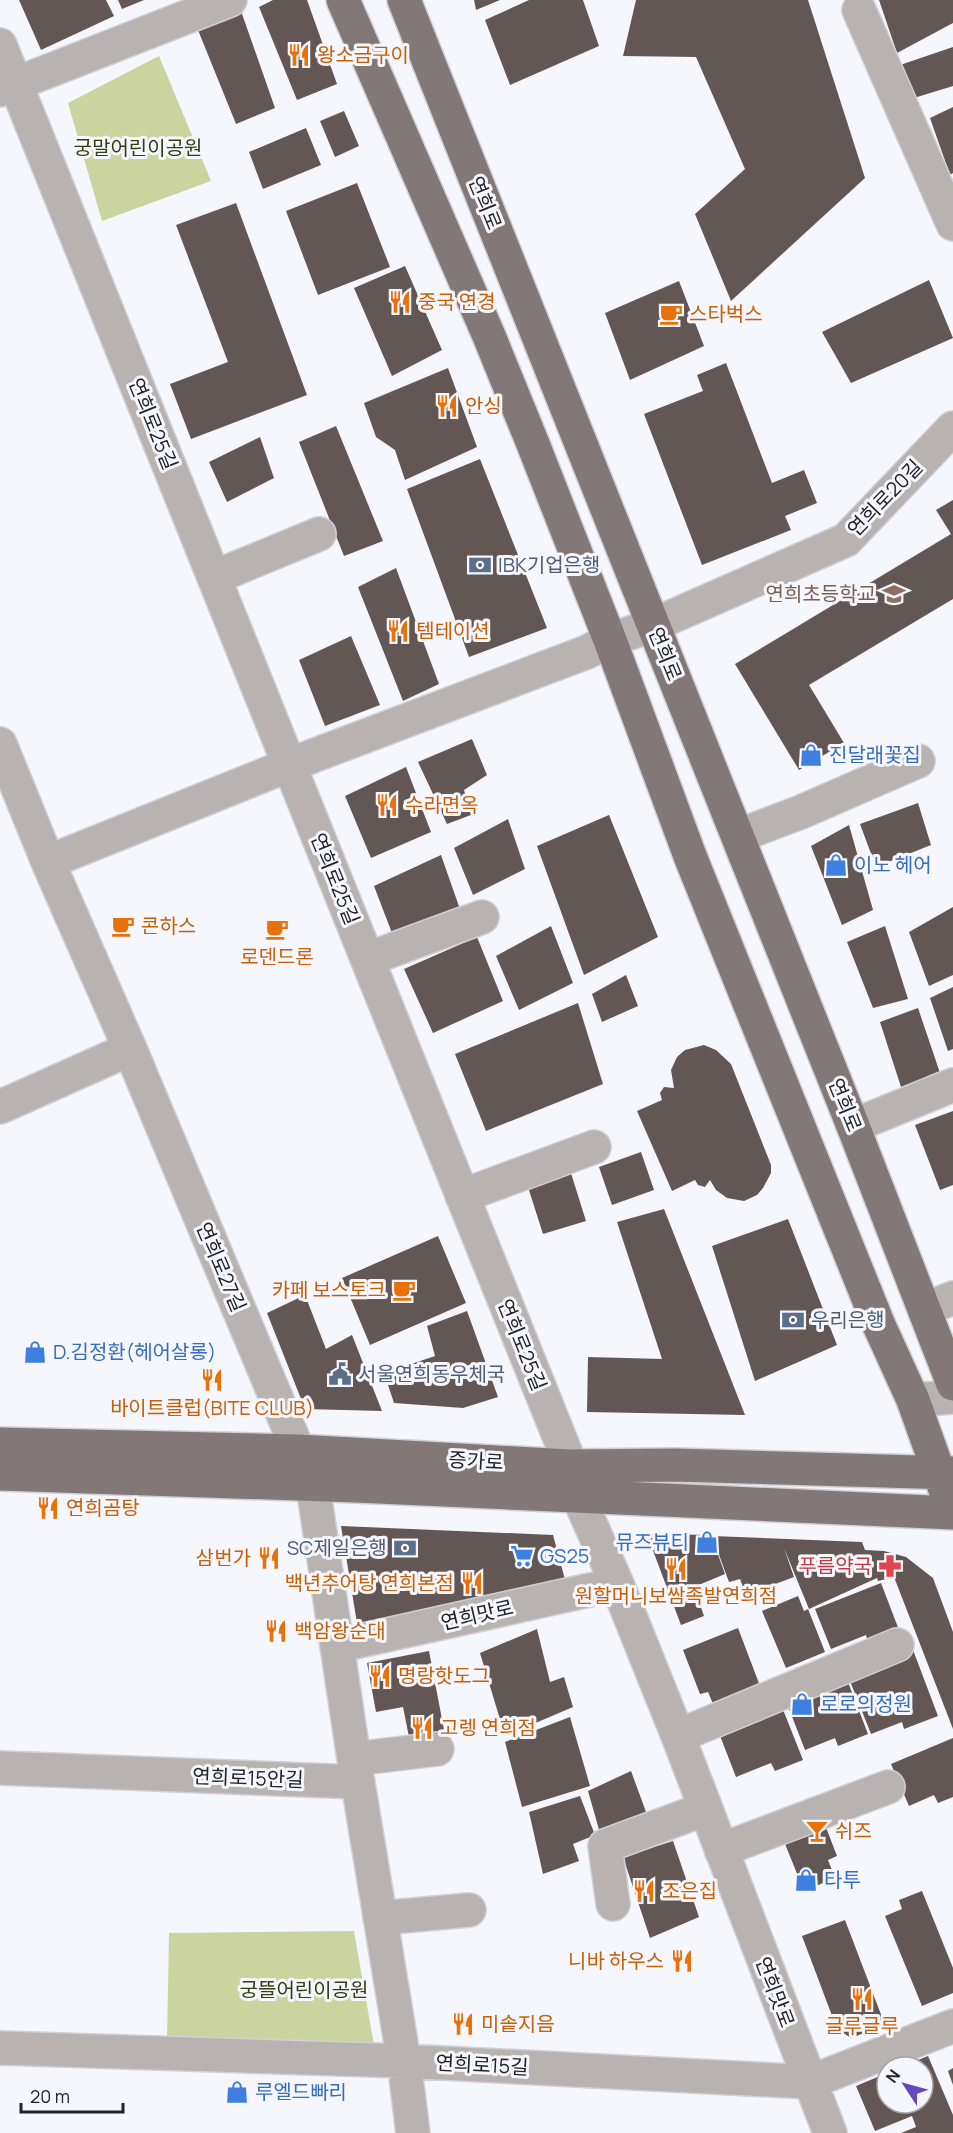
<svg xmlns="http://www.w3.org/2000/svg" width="953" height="2133" font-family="Manrope,'Noto Sans KR',sans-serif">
<rect width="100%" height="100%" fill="#f6f6fd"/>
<path fill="#cbd49e" d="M 159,56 L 211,181 L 102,221 L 68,103 Z
M 354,1931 L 375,2051 L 167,2044 L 169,1933 Z"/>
<path fill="#635756" d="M 19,0 L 106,0 L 114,16 L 41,50 Z
M 118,0 L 144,0 L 122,9 Z
M 273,0 L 307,0 L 337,84 L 297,100 L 259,7 Z
M 474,0 L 500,0 L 476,10 Z
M 529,0 L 583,0 L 599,46 L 510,85 L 485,20 Z
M 636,0 L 808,0 L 865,178 L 731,301 L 695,214 L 745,169 L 696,57 L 623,56 Z
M 879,0 L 953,0 L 953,23 L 897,53 Z
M 241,11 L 275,108 L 236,124 L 198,30 Z
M 953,47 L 953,86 L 914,98 L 900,65 Z
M 953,107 L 953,173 L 950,175 L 930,118 Z
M 344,111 L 359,146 L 335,157 L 320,121 Z
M 306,128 L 321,165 L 263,189 L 249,152 Z
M 357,183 L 390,267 L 318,295 L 286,211 Z
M 236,203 L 307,395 L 191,439 L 170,384 L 228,362 L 176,225 Z
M 405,266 L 442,350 L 392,376 L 354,288 Z
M 929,280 L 953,338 L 851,383 L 822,332 Z
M 679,281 L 704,346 L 630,380 L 605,313 Z
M 726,363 L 772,483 L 804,470 L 817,503 L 785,516 L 791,530 L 702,565 L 644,414 L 703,391 L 697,375 Z
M 448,368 L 477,447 L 405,480 L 395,450 L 376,437 L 364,403 Z
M 336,426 L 383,541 L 344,556 L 299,442 Z
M 260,437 L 274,478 L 227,502 L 209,462 Z
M 480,459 L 547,628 L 469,657 L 407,489 Z
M 953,500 L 953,599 L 809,685 L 844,743 L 799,770 L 735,664 L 951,534 L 936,510 Z
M 396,568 L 439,684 L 403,701 L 358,587 Z
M 351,636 L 380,705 L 325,726 L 299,660 Z
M 472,739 L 487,775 L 464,790 L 471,815 L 447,824 L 418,762 Z
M 406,767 L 431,832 L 371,858 L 345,796 Z
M 918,803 L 931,845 L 876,867 L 860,824 Z
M 609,815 L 658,937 L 584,975 L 537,846 Z
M 508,819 L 525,869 L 473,895 L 454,848 Z
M 849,825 L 873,910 L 842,925 L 811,846 Z
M 441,855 L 461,912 L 395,941 L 374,886 Z
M 953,907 L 953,975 L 929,986 L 909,932 Z
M 551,926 L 573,983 L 519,1010 L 496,956 Z
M 885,926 L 908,999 L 873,1008 L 847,942 Z
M 477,937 L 503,1001 L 433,1033 L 404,969 Z
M 626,975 L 638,1006 L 602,1022 L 592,994 Z
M 953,987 L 953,1049 L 948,1051 L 930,998 Z
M 578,1003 L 603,1084 L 486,1131 L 455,1054 Z
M 918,1008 L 940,1073 L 902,1090 L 880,1022 Z
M 704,1045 L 716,1050 L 731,1064 L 771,1165 L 771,1173 L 763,1188 L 757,1195 L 744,1201 L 727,1198 L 716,1190 L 710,1180 L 705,1187 L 698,1185 L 695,1180 L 672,1191 L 637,1111 L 662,1100 L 660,1093 L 664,1087 L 674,1088 L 671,1070 L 677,1057 L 685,1050 Z
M 953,1111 L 953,1185 L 940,1190 L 915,1125 Z
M 641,1152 L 654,1190 L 612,1205 L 599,1167 Z
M 570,1170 L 586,1221 L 543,1234 L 527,1184 Z
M 664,1209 L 745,1415 L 587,1412 L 588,1357 L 662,1359 L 617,1222 Z
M 788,1219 L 837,1345 L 755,1381 L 712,1246 Z
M 438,1236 L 466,1303 L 370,1345 L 342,1278 Z
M 305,1295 L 326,1349 L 352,1335 L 382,1411 L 305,1409 L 267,1313 Z
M 467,1311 L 498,1397 L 463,1408 L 394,1403 L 384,1373 L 435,1356 L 427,1326 Z
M 341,1526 L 553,1535 L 566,1583 L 358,1629 Z
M 654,1534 L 711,1535 L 725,1574 L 694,1587 L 704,1616 L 681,1625 L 649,1540 Z
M 712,1536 L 862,1542 L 865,1550 L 884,1551 L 906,1557 L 933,1578 L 953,1632 L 953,1729 L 894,1577 L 878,1581 L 877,1578 L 809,1609 L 784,1548 L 794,1577 L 746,1595 L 740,1579 L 729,1582 Z
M 881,1583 L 899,1630 L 868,1642 L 866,1635 L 831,1649 L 815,1609 Z
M 798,1596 L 804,1611 L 808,1609 L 825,1652 L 786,1668 L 762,1611 Z
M 738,1628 L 760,1686 L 713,1704 L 708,1692 L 700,1694 L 683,1650 Z
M 537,1629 L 550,1682 L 564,1677 L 573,1707 L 505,1736 L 480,1653 Z
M 913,1650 L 938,1716 L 904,1729 L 902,1722 L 871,1734 L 848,1676 Z
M 429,1651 L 444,1730 L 409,1737 L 403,1707 L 376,1712 L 367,1663 Z
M 846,1677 L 868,1734 L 838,1746 L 835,1738 L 805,1750 L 786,1701 Z
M 780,1702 L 803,1760 L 775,1771 L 771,1763 L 736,1777 L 717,1728 Z
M 570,1717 L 590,1786 L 522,1807 L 505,1742 Z
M 953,1738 L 953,1797 L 938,1803 L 934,1795 L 909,1806 L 891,1764 Z
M 631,1771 L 649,1820 L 602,1840 L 588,1791 Z
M 580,1796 L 595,1835 L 573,1844 L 579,1861 L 543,1874 L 529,1812 Z
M 822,1817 L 837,1856 L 828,1860 L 835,1878 L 804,1891 L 781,1834 Z
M 673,1841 L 699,1917 L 650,1938 L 623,1857 Z
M 922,1891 L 953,1968 L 953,1993 L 922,2006 L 885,1916 L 902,1909 L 899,1900 Z
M 845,1920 L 885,2025 L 851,2038 L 837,2029 L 802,1936 Z
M 928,2056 L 953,2115 L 953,2133 L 901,2133 L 916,2127 L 912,2116 L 875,2131 L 856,2086 L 887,2073 L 887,2103 L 923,2103 L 923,2067 L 901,2067 Z
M 953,2068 L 953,2085 L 948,2071 Z"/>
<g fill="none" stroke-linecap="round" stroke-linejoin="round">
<g stroke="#d0d0d6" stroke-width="36">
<path id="minor" d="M 859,10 L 953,224
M 0,45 L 567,1456 L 578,1496 L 617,1584 L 678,1736 L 830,2133
M 0,90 L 230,0
M 215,577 L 319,534
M 0,744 L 48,862 L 130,1049 L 313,1486 L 354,1759 L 404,2061 L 413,2133
M 738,836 L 801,812 L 918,761
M 48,862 L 289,765 L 587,652 L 610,640 L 653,625 L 846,540 L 953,428
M 368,959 L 482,917
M 0,1107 L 130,1049
M 853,1126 L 953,1085
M 462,1196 L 594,1147
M 925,1309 L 953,1298
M 913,1400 L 953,1397
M 337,1646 L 617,1584
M 678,1736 L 897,1645
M 354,1759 L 437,1749
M 0,1768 L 358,1782
M 721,1850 L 888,1787
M 613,1904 L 605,1846 L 705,1809
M 380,1918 L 469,1910
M 0,2048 L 404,2061 L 810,2082 L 953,2026"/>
</g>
<g stroke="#d0d0d6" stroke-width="36">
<path id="major" d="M 343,0 L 489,336 L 533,444 L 610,640 L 690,856 L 878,1323 L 913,1400 L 953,1512
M 404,0 L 853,1126 L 953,1384
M 0,1444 L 298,1451 L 569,1466 L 675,1465 L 953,1473
M 0,1474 L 356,1486 L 953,1513"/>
</g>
<use href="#minor" stroke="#b8b2b1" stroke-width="33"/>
<use href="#major" stroke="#827877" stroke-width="33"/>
</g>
<defs>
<g id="restaurant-bare" transform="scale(1.8)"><path d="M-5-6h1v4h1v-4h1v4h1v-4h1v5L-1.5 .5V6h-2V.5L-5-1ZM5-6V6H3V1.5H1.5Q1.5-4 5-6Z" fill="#e8710a" stroke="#f6f6fd" stroke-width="2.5" paint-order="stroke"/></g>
<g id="cafe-bare" transform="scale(1.8)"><path d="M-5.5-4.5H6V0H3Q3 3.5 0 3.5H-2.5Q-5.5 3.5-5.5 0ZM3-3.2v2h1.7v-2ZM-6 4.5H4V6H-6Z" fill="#e8710a" stroke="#f6f6fd" stroke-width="2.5" paint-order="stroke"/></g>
<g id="bank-bare" transform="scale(1.8)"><path d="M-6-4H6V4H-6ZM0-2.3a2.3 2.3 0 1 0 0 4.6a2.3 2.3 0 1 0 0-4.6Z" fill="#5c6f8a" stroke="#f6f6fd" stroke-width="2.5" paint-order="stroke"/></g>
<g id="school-bare" transform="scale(1.8)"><path d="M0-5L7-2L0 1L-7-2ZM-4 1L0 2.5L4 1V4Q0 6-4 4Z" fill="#8d6e63" stroke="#f6f6fd" stroke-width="2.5" paint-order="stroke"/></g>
<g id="shop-bare" transform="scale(1.8)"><path d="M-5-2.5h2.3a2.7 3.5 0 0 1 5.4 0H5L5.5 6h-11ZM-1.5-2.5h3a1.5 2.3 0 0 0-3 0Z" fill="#3f7fe0" stroke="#f6f6fd" stroke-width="2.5" paint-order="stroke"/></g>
<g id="civic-bare" transform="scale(1.8)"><path d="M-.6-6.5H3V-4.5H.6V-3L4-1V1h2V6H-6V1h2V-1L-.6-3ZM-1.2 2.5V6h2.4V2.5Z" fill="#5c6f8a" stroke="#f6f6fd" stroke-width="2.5" paint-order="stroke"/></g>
<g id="supermarket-bare" transform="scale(1.8)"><path d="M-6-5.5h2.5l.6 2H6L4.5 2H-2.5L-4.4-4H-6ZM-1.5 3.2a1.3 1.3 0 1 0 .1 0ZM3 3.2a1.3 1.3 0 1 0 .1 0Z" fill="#3f7fe0" stroke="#f6f6fd" stroke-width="2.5" paint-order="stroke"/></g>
<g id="pharmacy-bare" transform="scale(1.8)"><path d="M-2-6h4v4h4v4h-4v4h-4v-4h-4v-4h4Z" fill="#e0444e" stroke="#f6f6fd" stroke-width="2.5" paint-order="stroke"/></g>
<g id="bar-bare" transform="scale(1.8)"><path d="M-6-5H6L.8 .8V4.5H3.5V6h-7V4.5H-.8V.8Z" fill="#e8710a" stroke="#f6f6fd" stroke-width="2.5" paint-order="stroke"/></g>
</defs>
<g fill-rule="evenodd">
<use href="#restaurant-bare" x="299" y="55"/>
<use href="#restaurant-bare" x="400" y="302"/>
<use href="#cafe-bare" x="671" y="314"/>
<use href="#restaurant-bare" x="447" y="406"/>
<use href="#bank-bare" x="480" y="565"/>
<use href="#school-bare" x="894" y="594"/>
<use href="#restaurant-bare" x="398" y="631"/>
<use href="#shop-bare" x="811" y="755"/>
<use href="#restaurant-bare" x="387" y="805"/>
<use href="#shop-bare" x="836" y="865"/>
<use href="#cafe-bare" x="123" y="926"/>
<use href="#cafe-bare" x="277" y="929"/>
<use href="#cafe-bare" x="404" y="1290"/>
<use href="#bank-bare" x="793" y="1320"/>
<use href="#shop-bare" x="35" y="1352"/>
<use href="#civic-bare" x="340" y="1374"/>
<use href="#restaurant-bare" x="212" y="1380"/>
<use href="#restaurant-bare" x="48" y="1508"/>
<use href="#shop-bare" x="707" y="1542"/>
<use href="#bank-bare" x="405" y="1548"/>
<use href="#supermarket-bare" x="522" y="1556"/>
<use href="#restaurant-bare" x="269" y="1558"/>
<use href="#pharmacy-bare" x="890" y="1566"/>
<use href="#restaurant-bare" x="676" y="1569"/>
<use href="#restaurant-bare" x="472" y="1583"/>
<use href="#restaurant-bare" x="276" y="1631"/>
<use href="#restaurant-bare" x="380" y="1676"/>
<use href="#shop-bare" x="802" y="1704"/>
<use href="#restaurant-bare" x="422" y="1728"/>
<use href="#bar-bare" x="817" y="1831"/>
<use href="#shop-bare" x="806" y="1880"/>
<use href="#restaurant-bare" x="644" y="1891"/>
<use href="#restaurant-bare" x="682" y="1961"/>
<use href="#restaurant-bare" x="862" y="1999"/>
<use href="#restaurant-bare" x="463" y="2024"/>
<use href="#shop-bare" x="237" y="2092"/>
</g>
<g text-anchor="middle" stroke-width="6" stroke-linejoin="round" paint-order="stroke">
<g font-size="20" fill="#c56008" stroke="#f6f6fd" text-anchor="start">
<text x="317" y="62">왕소금구이</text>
<text x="418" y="309">중국 연경</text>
<text x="689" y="321">스타벅스</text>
<text x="465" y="413">안싱</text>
<text x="416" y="638">템테이션</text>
<text x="405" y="812">수라면옥</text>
<text x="141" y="933">콘하스</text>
<text x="277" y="964" text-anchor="middle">로덴드론</text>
<text x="386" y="1297" text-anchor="end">카페 보스토크</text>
<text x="212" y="1415" text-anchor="middle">바이트클럽(BITE CLUB)</text>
<text x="66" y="1515">연희곰탕</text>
<text x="251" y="1565" text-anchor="end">삼번가</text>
<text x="454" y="1590" text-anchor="end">백년추어탕 연희본점</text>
<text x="676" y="1603" text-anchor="middle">원할머니보쌈족발연희점</text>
<text x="294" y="1638">백암왕순대</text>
<text x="398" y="1683">명랑핫도그</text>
<text x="440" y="1735">고렝 연희점</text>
<text x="835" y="1838">쉬즈</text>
<text x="662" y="1898">조은집</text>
<text x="664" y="1968" text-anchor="end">니바 하우스</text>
<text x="481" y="2031">미솥지음</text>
<text x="862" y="2033" text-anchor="middle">글루글루</text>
</g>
<g font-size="20" fill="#363c0f" stroke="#f6f6fd">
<text x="138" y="155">궁말어린이공원</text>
<text x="304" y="1997">궁뜰어린이공원</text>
</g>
<g font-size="20" fill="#232327" stroke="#f6f6fd">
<text transform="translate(485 203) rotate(68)" y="7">연희로</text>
<text transform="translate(153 424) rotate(68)" y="7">연희로25길</text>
<text transform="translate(885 498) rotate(-46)" y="7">연희로20길</text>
<text transform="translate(665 654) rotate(68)" y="7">연희로</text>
<text transform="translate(335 879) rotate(68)" y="7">연희로25길</text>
<text transform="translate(845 1105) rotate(68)" y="7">연희로</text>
<text transform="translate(221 1267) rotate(67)" y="7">연희로27길</text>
<text transform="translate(522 1345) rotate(68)" y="7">연희로25길</text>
<text transform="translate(476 1461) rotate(3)" y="7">증가로</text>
<text transform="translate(477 1615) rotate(-13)" y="7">연희맛로</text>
<text transform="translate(248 1778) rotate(2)" y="7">연희로15안길</text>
<text transform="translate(775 1992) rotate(69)" y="7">연희맛로</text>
<text transform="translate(482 2065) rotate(3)" y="7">연희로15길</text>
</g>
<g font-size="20" fill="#4e5e75" stroke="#f6f6fd" text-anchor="start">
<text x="498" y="572">IBK기업은행</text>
<text x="811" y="1327">우리은행</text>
<text x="358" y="1381">서울연희동우체국</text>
<text x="387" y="1555" text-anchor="end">SC제일은행</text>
</g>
<g font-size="20" fill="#785e54" stroke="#f6f6fd" text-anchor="end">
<text x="876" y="601">연희초등학교</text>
</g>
<g font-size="20" fill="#366cbe" stroke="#f6f6fd" text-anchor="start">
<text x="829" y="762">진달래꽃집</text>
<text x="854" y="872">이노 헤어</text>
<text x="53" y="1359">D.김정환(헤어살롱)</text>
<text x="689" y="1549" text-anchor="end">뮤즈뷰티</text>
<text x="540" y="1563">GS25</text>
<text x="820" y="1711">로로의정원</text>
<text x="824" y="1887">타투</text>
<text x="255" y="2099">루엘드빠리</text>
</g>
<g font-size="20" fill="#be3a42" stroke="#f6f6fd" text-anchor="end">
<text x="872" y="1573">푸름약국</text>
</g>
</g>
<g transform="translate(905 2085) rotate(306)"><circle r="28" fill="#f6f6fd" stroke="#a2a2a7" stroke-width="1.5"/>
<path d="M0-4.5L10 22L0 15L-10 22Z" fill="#6348c0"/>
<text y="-9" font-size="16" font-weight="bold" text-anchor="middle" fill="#232327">N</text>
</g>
<path d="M21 2103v9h102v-9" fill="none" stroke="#232327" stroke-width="3"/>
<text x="30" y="2103" font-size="18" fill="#232327" stroke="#f6f6fd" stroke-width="4.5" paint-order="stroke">20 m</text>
</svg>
